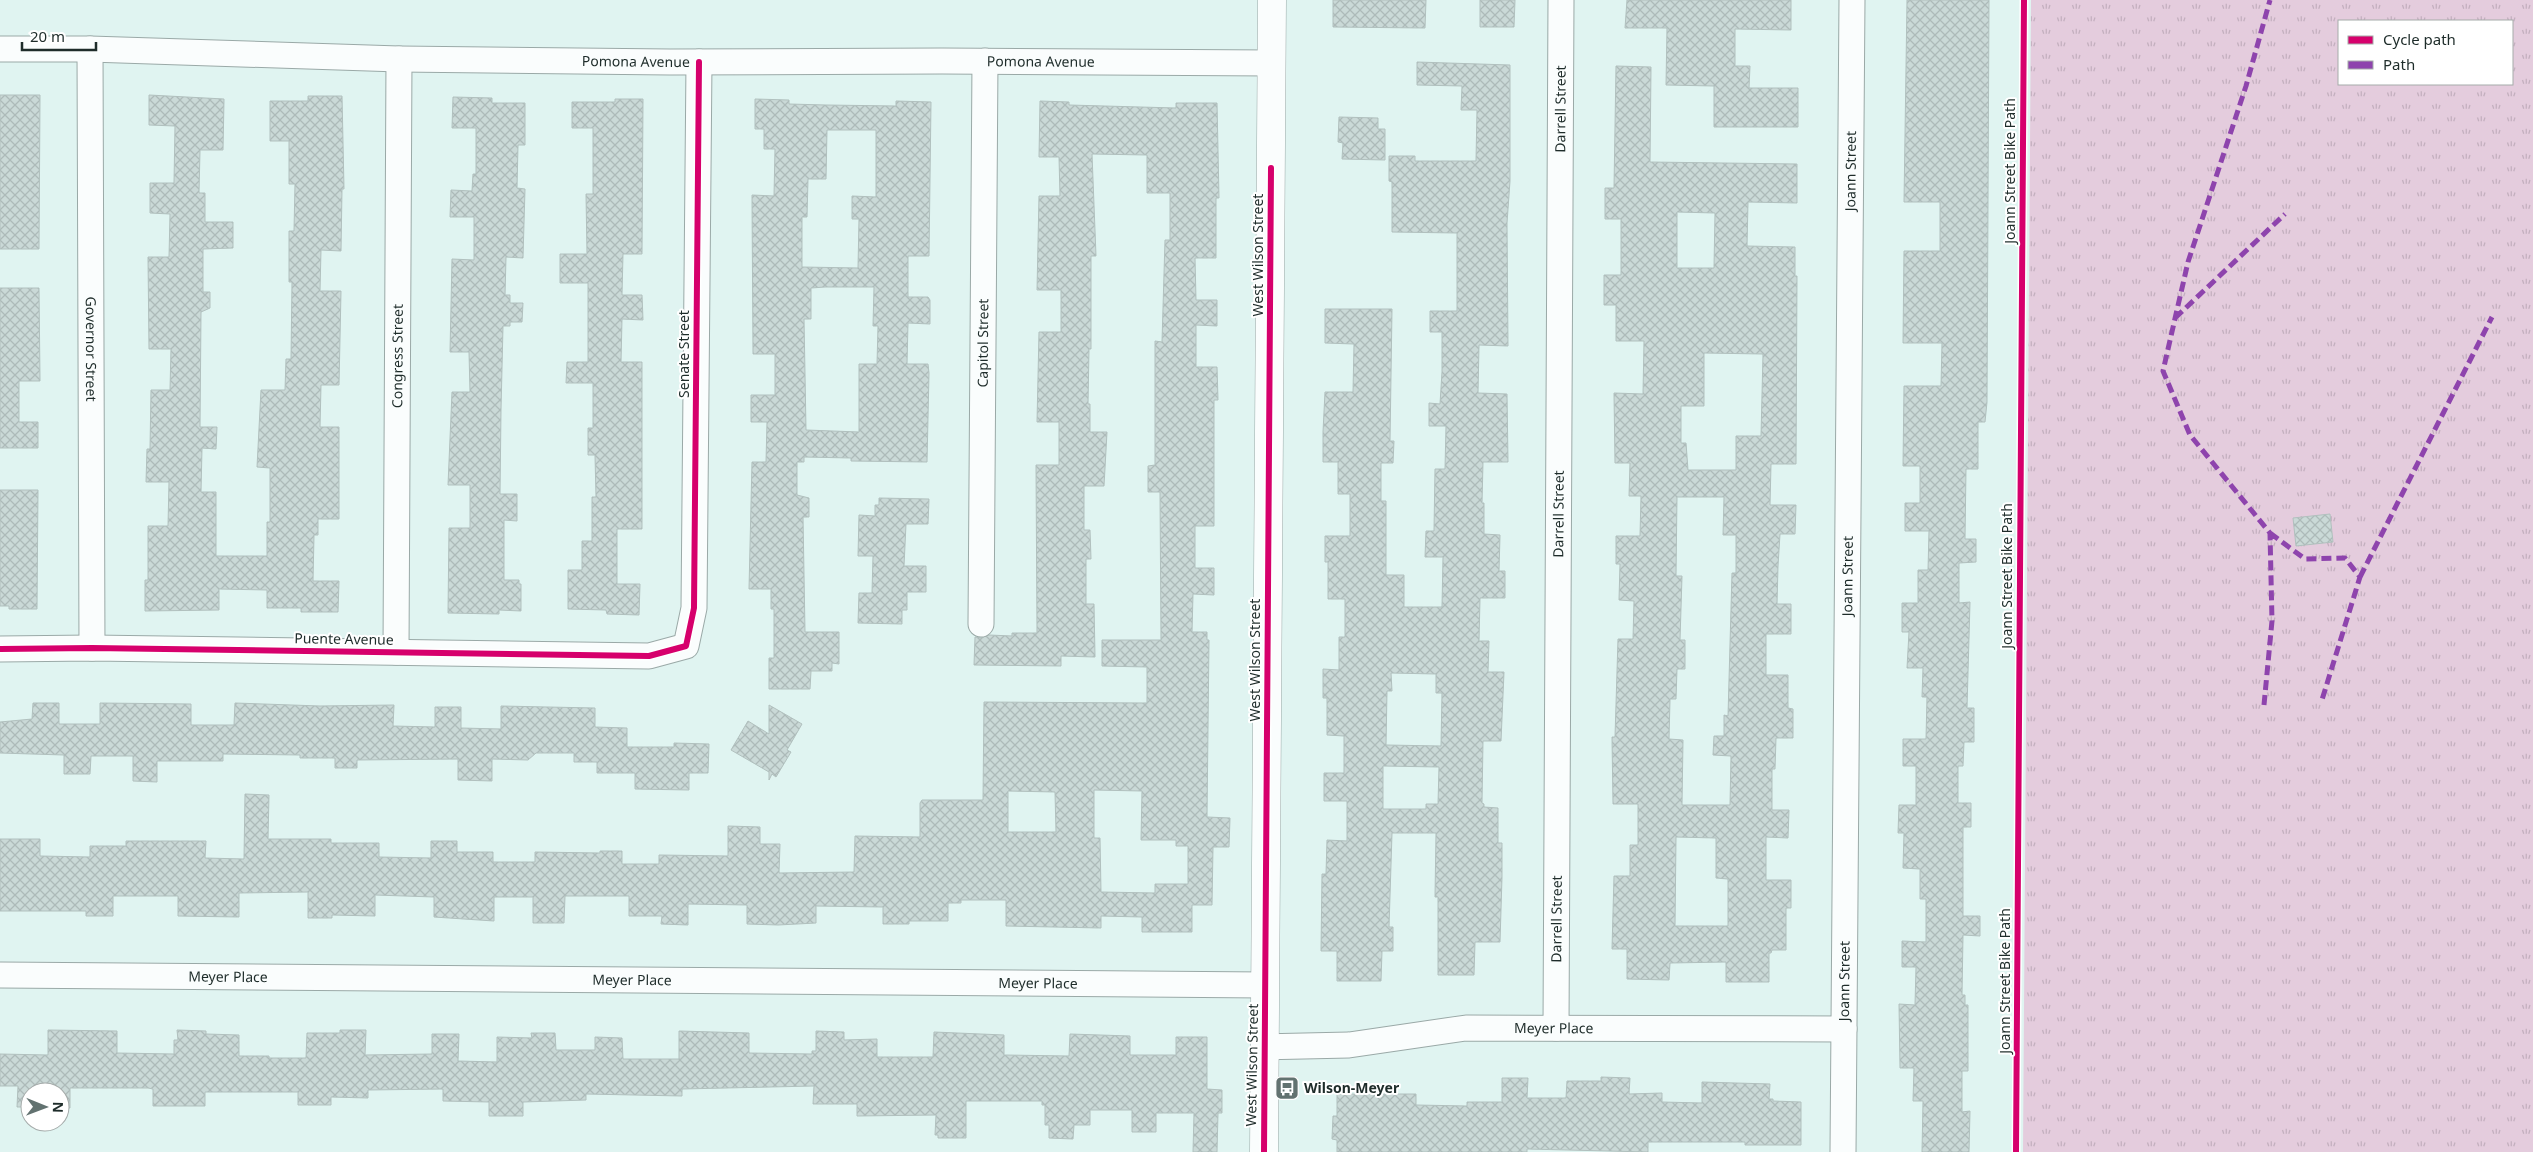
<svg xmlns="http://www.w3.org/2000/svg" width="2533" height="1152" font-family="'Noto Sans',sans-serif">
<defs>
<pattern id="grass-tufts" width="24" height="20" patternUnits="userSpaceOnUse" patternTransform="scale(1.25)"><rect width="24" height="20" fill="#e4ccdd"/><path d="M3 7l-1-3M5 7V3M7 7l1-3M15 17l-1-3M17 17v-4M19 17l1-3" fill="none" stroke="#c3afbe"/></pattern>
<pattern id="building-cross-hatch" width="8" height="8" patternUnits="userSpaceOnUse" patternTransform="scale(1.25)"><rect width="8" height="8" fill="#cad9d7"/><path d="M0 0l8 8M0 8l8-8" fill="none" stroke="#adbab9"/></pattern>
</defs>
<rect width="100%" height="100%" fill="#e0f4f1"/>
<path fill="url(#grass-tufts)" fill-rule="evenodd" d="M 2031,0 L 2533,0 L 2533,1152 L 2023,1152 ZM 2339,21 L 2512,21 L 2512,84 L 2339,84 Z"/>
<path fill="url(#building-cross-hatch)" stroke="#b1c0be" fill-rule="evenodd" d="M 1333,0 L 1426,0 L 1425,28 L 1333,27 Z
M 1480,0 L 1515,0 L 1514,27 L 1480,27 Z
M 1627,0 L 1791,0 L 1791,30 L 1735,29 L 1735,66 L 1750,66 L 1749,88 L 1798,88 L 1798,127 L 1714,127 L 1714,86 L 1666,85 L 1667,28 L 1625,28 Z
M 1907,0 L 1989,0 L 1987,402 L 1985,422 L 1978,422 L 1978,469 L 1966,469 L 1965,539 L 1976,539 L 1976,562 L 1959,563 L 1959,603 L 1970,602 L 1967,708 L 1974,708 L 1974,742 L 1964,742 L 1963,766 L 1958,766 L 1958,803 L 1971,803 L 1971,827 L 1963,827 L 1963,916 L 1980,916 L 1980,936 L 1963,935 L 1962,995 L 1965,995 L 1965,1005 L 1968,1005 L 1968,1071 L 1962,1071 L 1962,1112 L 1970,1111 L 1969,1152 L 1922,1152 L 1923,1101 L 1913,1101 L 1914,1068 L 1900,1068 L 1899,1004 L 1915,1005 L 1916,967 L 1902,967 L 1902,941 L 1926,942 L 1926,899 L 1920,899 L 1920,869 L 1903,868 L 1904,833 L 1898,833 L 1899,805 L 1916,805 L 1916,766 L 1903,766 L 1903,739 L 1926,739 L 1927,697 L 1922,697 L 1923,668 L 1907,668 L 1909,632 L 1902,632 L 1902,603 L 1918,603 L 1918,570 L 1928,570 L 1929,531 L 1905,531 L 1905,503 L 1920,503 L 1920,466 L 1903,466 L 1904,386 L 1941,386 L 1942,343 L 1903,343 L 1904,251 L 1940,251 L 1940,202 L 1904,202 Z
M 1417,62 L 1510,65 L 1510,181 L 1507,223 L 1508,346 L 1479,345 L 1478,393 L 1507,394 L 1508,462 L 1483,462 L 1482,503 L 1484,503 L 1484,534 L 1500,535 L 1499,571 L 1505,571 L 1505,598 L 1480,598 L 1479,641 L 1489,641 L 1488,672 L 1504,672 L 1501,741 L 1483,741 L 1482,803 L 1484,804 L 1484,807 L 1498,808 L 1498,843 L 1502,843 L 1502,877 L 1500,942 L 1475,942 L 1474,975 L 1438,975 L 1438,897 L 1435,897 L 1436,833 L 1392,833 L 1389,927 L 1393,927 L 1393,951 L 1382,951 L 1381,981 L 1337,981 L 1337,951 L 1321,951 L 1322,874 L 1326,874 L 1327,840 L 1347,841 L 1347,801 L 1324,801 L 1324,773 L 1344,773 L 1344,736 L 1327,735 L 1327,698 L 1323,698 L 1323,669 L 1339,670 L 1339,637 L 1345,637 L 1345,599 L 1328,599 L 1328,562 L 1325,562 L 1325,536 L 1350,536 L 1350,494 L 1338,494 L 1338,462 L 1323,462 L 1323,432 L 1325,392 L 1353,392 L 1354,344 L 1325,343 L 1325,309 L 1392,309 L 1390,441 L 1394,441 L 1393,463 L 1381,463 L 1381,501 L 1386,501 L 1386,575 L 1404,575 L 1404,607 L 1442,607 L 1443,557 L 1425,557 L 1426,531 L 1434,531 L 1435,469 L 1445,469 L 1446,426 L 1429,426 L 1429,403 L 1440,404 L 1442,372 L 1442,332 L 1430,332 L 1430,311 L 1457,311 L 1457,233 L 1392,232 L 1392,182 L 1389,181 L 1389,156 L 1415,156 L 1415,161 L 1476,161 L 1477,110 L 1461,110 L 1462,86 L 1417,85 ZM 1391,673 L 1436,674 L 1436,693 L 1442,693 L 1441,746 L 1386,745 L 1387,691 L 1392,691 ZM 1383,766 L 1439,767 L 1438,804 L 1426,804 L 1426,809 L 1383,809 Z
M 1616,66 L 1651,67 L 1650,162 L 1797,164 L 1797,203 L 1748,202 L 1747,246 L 1795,247 L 1795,276 L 1797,276 L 1796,464 L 1771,464 L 1770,505 L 1796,505 L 1795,534 L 1780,534 L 1778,566 L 1777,604 L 1791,604 L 1791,634 L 1766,634 L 1766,675 L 1788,675 L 1788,708 L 1793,709 L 1793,738 L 1776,738 L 1775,769 L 1772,769 L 1772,810 L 1789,810 L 1788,838 L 1766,837 L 1766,880 L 1791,880 L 1791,908 L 1786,908 L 1786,950 L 1772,950 L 1771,953 L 1769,953 L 1769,982 L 1726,982 L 1726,962 L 1670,963 L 1669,980 L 1627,979 L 1627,949 L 1612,949 L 1614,876 L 1630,876 L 1630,845 L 1638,845 L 1638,804 L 1613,804 L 1612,737 L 1615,737 L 1618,639 L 1633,639 L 1634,601 L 1619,600 L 1620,564 L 1616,564 L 1616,536 L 1640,536 L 1641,496 L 1629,496 L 1630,463 L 1615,463 L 1614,393 L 1643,394 L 1644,341 L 1616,341 L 1616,305 L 1604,305 L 1604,275 L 1621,275 L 1621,219 L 1605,219 L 1605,188 L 1614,188 ZM 1677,212 L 1715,213 L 1714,268 L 1677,268 ZM 1704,353 L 1763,354 L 1761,436 L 1736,436 L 1736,470 L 1688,470 L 1686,443 L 1681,443 L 1681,406 L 1704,406 ZM 1677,497 L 1724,497 L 1723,535 L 1736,535 L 1736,573 L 1732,573 L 1728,716 L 1724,715 L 1724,736 L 1714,736 L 1713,755 L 1731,756 L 1730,805 L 1682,805 L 1683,740 L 1669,739 L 1670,699 L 1676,699 L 1677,669 L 1685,669 L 1685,640 L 1680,640 L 1682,576 L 1676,576 ZM 1676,837 L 1716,838 L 1716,878 L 1728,879 L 1728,926 L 1675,926 Z
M 0,95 L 40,95 L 39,249 L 0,249 Z
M 149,95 L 224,99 L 223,150 L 200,150 L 199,193 L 205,193 L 205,222 L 233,222 L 233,248 L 203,249 L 203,292 L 210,292 L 210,308 L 201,312 L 200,427 L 217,427 L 216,449 L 202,448 L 201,492 L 216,492 L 216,556 L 267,556 L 267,522 L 270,522 L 270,468 L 257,467 L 261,390 L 285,390 L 286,359 L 291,359 L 292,282 L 289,282 L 289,231 L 294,231 L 295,184 L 289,184 L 289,141 L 270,141 L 270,101 L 308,101 L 308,96 L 342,96 L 344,189 L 342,189 L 341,251 L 321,250 L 320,291 L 341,291 L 339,385 L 321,385 L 320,427 L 339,427 L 339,519 L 318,519 L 318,535 L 314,535 L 313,581 L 339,581 L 338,612 L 301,612 L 301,608 L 267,608 L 267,590 L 219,589 L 219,610 L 145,611 L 145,580 L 148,580 L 148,526 L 168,526 L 169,482 L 146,482 L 147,449 L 150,449 L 151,390 L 170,390 L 171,349 L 149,349 L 148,257 L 169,257 L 170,214 L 150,213 L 150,183 L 174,183 L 175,126 L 149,125 Z
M 453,97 L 492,98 L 492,103 L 525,103 L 525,145 L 518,145 L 517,188 L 525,189 L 523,258 L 506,257 L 505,295 L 510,295 L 510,303 L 523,303 L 522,322 L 510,322 L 510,326 L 503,326 L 501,410 L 500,494 L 517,494 L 517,521 L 504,520 L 504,580 L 519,580 L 519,584 L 521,584 L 521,611 L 499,610 L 499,614 L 448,613 L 449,528 L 470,528 L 470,485 L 448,485 L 452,392 L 470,392 L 469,352 L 450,352 L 452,259 L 474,260 L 474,217 L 450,217 L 451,190 L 472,191 L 473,174 L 476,174 L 476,128 L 452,128 Z
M 615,99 L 643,99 L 642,254 L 623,254 L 622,295 L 642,295 L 643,320 L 622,319 L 621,362 L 642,362 L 642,529 L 617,529 L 617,584 L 640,584 L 639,615 L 607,614 L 606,610 L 568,609 L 568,570 L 582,570 L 582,541 L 592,541 L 592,497 L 596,497 L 595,455 L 588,455 L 588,428 L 593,428 L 593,383 L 566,383 L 567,362 L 588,362 L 588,283 L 560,283 L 560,254 L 587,254 L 586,194 L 593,194 L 593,128 L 572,128 L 572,102 L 615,102 Z
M 755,99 L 789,100 L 789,104 L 826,105 L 896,106 L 896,101 L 931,102 L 929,256 L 908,256 L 908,297 L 928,297 L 930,300 L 930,324 L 908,323 L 907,364 L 928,364 L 929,373 L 927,462 L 851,461 L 851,458 L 804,457 L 804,462 L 797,462 L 797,495 L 809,498 L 809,517 L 803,517 L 805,632 L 839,632 L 839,664 L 832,663 L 832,671 L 811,671 L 810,689 L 769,689 L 769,658 L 774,658 L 774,609 L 771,609 L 771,589 L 749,589 L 752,462 L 766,462 L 767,422 L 751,422 L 751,395 L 775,395 L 775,354 L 753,354 L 752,195 L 774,196 L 775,149 L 764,149 L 764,129 L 755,129 ZM 827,130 L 876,130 L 876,197 L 852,196 L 852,219 L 859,219 L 858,268 L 802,267 L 802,217 L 807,217 L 808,179 L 826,179 ZM 825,287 L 874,287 L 873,326 L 878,326 L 877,364 L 859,364 L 859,432 L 806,430 L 804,319 L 811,319 L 811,288 Z
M 1040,101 L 1069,102 L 1069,105 L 1176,108 L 1176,103 L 1217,103 L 1219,198 L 1216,198 L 1216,258 L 1195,258 L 1196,300 L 1217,300 L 1217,326 L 1196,325 L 1196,367 L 1217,367 L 1218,400 L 1214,400 L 1214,526 L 1195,526 L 1195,568 L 1214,568 L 1214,595 L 1193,594 L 1192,632 L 1207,632 L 1207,640 L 1209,640 L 1207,817 L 1230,818 L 1229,847 L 1213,847 L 1212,905 L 1192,905 L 1192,932 L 1142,932 L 1142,917 L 1101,916 L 1101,928 L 1006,926 L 1006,900 L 961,900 L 961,903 L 948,903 L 948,921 L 909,921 L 909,924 L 883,924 L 883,907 L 816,906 L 816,923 L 778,925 L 747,924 L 747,905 L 688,904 L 688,925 L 661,924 L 662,916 L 629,916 L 629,896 L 565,896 L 564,923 L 533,923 L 533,897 L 494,897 L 494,921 L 434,917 L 434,897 L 375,895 L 375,916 L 332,915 L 332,918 L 308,918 L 308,892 L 239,893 L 239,917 L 178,916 L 178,896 L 113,896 L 113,916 L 86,916 L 86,911 L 0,911 L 0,839 L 40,839 L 40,856 L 90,857 L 90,846 L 126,846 L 126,841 L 206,841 L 205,858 L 244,859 L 245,794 L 269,795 L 268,839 L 331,839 L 331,843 L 379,843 L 379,857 L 431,858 L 431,841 L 457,841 L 457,852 L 493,852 L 493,862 L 535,862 L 535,852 L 600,853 L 600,851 L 622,851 L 622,864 L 659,864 L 659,855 L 728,856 L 728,826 L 760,827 L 760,844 L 780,844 L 779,873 L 854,872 L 855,836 L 920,837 L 920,803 L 922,800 L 983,800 L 984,702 L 1147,703 L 1147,667 L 1102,666 L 1102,640 L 1161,640 L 1160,492 L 1148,492 L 1148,466 L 1155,465 L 1155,341 L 1162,342 L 1165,240 L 1170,240 L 1170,193 L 1147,193 L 1147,155 L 1092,154 L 1096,256 L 1091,256 L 1091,349 L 1089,349 L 1088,404 L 1090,404 L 1090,432 L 1107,432 L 1104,486 L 1084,486 L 1084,530 L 1090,530 L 1091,559 L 1086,559 L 1086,604 L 1094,604 L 1095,657 L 1061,656 L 1061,666 L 974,665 L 975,637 L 981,638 L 989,635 L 1012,636 L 1012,633 L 1037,633 L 1036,465 L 1059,465 L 1059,422 L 1037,422 L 1039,332 L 1061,332 L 1061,290 L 1037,290 L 1039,196 L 1060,196 L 1059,157 L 1039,157 ZM 1094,790 L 1142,791 L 1141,840 L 1176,840 L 1176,846 L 1188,846 L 1188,884 L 1155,884 L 1155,893 L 1101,892 L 1100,838 L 1094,838 ZM 1008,791 L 1055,792 L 1056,832 L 1008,832 Z
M 1339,117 L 1378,118 L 1378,129 L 1385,129 L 1385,160 L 1342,159 L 1343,143 L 1338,142 Z
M 0,288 L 39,288 L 40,381 L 19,381 L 19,422 L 38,422 L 38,448 L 0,448 Z
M 0,490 L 38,490 L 37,609 L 9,609 L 9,606 L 0,606 Z
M 879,498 L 929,499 L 928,524 L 906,524 L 904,566 L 926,566 L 926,592 L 907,592 L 907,610 L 902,610 L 902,624 L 858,623 L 859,593 L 872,593 L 873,556 L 858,556 L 859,515 L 875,516 L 875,505 L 879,505 Z
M 2330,514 L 2333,542 L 2296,546 L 2293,518 Z
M 33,703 L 59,703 L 59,724 L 100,724 L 100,703 L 191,704 L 191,725 L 234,725 L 235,703 L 320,706 L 394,705 L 393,726 L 435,727 L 435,707 L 461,707 L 461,728 L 501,729 L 501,706 L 595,708 L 595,727 L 627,728 L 627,747 L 674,747 L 674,743 L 709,744 L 708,773 L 689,773 L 689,790 L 635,789 L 635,773 L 597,773 L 597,762 L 574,762 L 574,753 L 536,753 L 528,760 L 492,759 L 492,781 L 458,780 L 458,759 L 357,760 L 357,768 L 335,768 L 335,758 L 300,758 L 300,755 L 223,754 L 223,761 L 157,761 L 157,782 L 133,781 L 133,756 L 91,756 L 90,774 L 64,774 L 64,755 L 0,753 L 0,722 L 32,719 Z
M 769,705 L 802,724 L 787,750 L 791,752 L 776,777 L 772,774 L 769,780 L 769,772 L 731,750 L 748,721 L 769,734 Z
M 48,1030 L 117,1031 L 117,1053 L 174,1054 L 174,1040 L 178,1040 L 177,1030 L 206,1031 L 206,1034 L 239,1035 L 239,1056 L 269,1056 L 269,1058 L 306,1058 L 307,1033 L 340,1033 L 340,1030 L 366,1030 L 365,1055 L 432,1054 L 432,1034 L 459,1034 L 458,1061 L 497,1062 L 497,1037 L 532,1038 L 531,1033 L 555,1033 L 556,1050 L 595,1050 L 595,1037 L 622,1038 L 623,1059 L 679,1059 L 679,1031 L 749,1033 L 749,1053 L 812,1054 L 812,1051 L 816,1051 L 816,1031 L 844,1032 L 844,1040 L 877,1039 L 877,1057 L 933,1057 L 934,1032 L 1004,1035 L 1004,1055 L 1069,1056 L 1070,1034 L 1130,1036 L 1130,1055 L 1176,1055 L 1176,1037 L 1207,1037 L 1207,1089 L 1222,1090 L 1222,1113 L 1218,1113 L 1217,1152 L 1193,1152 L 1194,1113 L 1156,1113 L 1156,1132 L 1132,1132 L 1132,1110 L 1090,1110 L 1090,1125 L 1074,1125 L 1073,1139 L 1049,1138 L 1049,1125 L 1045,1125 L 1045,1105 L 1042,1105 L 1042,1101 L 966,1101 L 966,1138 L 938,1138 L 938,1135 L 935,1135 L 936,1115 L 857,1116 L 857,1104 L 813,1104 L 814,1086 L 682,1089 L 682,1096 L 586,1094 L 586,1100 L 523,1102 L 523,1116 L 489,1116 L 489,1102 L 443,1101 L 443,1089 L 368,1090 L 368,1098 L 331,1097 L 331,1105 L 298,1105 L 298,1092 L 205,1092 L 205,1106 L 153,1106 L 153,1089 L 148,1088 L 70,1088 L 70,1108 L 60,1107 L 60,1092 L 30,1092 L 30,1107 L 17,1107 L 18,1086 L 0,1086 L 0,1054 L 48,1055 Z
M 1601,1077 L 1630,1078 L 1629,1094 L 1662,1093 L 1662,1102 L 1702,1103 L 1702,1082 L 1770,1084 L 1769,1099 L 1773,1099 L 1773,1101 L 1801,1102 L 1801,1145 L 1745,1145 L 1745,1142 L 1648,1142 L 1648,1152 L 1527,1149 L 1527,1152 L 1337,1152 L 1337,1140 L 1332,1139 L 1333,1116 L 1337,1116 L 1337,1094 L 1416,1094 L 1416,1105 L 1467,1106 L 1467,1102 L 1502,1102 L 1502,1078 L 1528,1078 L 1527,1098 L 1566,1098 L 1567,1081 L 1601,1081 Z"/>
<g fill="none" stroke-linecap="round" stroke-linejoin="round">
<g stroke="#9aa9a7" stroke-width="27">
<g id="minor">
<path id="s1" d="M 0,49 L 90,49 L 399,59 L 670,62 L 942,61 L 1272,63"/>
<path id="s2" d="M 90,49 L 92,648"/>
<path id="s3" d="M 981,624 L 985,61"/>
<path d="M 0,649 L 92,648 L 649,656 L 686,646 L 694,608 L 699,62"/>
<path id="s4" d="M 396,652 L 399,59"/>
<path id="s5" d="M 0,975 L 1265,985"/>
<path id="s6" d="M 1556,1028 L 1561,0"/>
<path id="s7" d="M 1264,1047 L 1349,1045 L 1466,1028 L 1844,1029"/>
<path id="s8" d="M 1843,1152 L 1852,0"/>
</g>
</g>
<g stroke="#9aa9a7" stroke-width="29">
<path id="tertiary" d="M 1264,1152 L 1272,0"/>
</g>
<use href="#minor" stroke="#fafdfd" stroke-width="25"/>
<use href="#tertiary" stroke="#fafdfd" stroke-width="28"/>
<path stroke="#8e44ad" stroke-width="5" stroke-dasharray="10 5" stroke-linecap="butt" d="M 2175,318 L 2285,214
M 2270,533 L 2305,559 L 2345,558 L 2360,577 L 2321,703
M 2360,577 L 2492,317
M 2264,705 L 2272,621 L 2270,533 L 2190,435 L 2163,371 L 2188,262 L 2246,86 L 2270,0"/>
<g stroke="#fff" stroke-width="9">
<path id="cycleway" d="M 0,649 L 92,648 L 649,656 L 686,646 L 694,608 L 699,62
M 1264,1152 L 1271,168
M 2016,1152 L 2024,0"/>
</g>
<use href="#cycleway" stroke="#d6006c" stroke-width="6"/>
</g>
<defs>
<g id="bus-square" transform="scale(1.25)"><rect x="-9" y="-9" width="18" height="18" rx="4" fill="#627270" stroke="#fff"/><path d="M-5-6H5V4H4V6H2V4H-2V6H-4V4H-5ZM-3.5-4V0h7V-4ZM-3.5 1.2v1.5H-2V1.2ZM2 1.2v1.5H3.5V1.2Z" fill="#fff"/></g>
</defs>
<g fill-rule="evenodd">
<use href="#bus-square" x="1287" y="1088"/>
</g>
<g text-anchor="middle" stroke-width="4" stroke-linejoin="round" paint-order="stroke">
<g font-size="14" fill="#1e2c2a" stroke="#fff">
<text dy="5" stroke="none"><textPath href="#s1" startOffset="636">Pomona Avenue</textPath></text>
<text dy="5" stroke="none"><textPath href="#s1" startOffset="1041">Pomona Avenue</textPath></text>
<text dy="5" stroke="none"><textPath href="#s6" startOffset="919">Darrell Street</textPath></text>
<text dy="5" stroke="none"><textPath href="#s8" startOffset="981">Joann Street</textPath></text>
<text transform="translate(2010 171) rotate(-90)" y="5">Joann Street Bike Path</text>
<text transform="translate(1258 255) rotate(-90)" y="5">West Wilson Street</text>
<text dy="5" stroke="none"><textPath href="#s3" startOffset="281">Capitol Street</textPath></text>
<text dy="5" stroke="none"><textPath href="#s2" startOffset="300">Governor Street</textPath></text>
<text transform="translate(684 354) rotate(-90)" y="5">Senate Street</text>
<text dy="5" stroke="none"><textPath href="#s4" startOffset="296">Congress Street</textPath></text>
<text dy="5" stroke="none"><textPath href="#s6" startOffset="514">Darrell Street</textPath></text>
<text dy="5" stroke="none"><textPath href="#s8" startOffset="576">Joann Street</textPath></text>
<text transform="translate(2007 576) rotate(-90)" y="5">Joann Street Bike Path</text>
<text transform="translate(344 639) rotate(1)" y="5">Puente Avenue</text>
<text transform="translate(1255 660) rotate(-90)" y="5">West Wilson Street</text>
<text dy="5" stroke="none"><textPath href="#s6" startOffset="109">Darrell Street</textPath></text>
<text dy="5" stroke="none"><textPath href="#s5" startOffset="228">Meyer Place</textPath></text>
<text dy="5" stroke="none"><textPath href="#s5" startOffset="632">Meyer Place</textPath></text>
<text dy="5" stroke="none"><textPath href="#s8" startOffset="171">Joann Street</textPath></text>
<text transform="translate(2005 981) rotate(-90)" y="5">Joann Street Bike Path</text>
<text dy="5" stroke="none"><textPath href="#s5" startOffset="1038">Meyer Place</textPath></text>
<text dy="5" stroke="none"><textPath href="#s7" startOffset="291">Meyer Place</textPath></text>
<text transform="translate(1252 1065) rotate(-89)" y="5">West Wilson Street</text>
</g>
<g font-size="14" font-weight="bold" fill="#1e2c2a" stroke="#fff" text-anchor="start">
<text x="1304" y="1093">Wilson-Meyer</text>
</g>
</g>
<rect x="2338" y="20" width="175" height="65" fill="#ffffff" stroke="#a5abaa"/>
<rect x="2348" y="36" width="25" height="8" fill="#d6006c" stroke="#a5abaa"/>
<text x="2383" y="45" font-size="15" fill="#1e2c2a">Cycle path</text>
<rect x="2348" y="61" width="25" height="8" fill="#8e44ad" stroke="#a5abaa"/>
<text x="2383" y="70" font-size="15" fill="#1e2c2a">Path</text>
<g transform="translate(45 1107) rotate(91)"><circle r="24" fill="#ffffff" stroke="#a5abaa"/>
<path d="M0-4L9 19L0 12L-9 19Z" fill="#627270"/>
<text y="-8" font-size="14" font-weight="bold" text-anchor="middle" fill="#1e2c2a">N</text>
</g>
<path d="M22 42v8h74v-8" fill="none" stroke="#1e2c2a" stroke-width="2.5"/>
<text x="30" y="42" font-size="15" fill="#1e2c2a" stroke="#ffffff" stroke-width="4" paint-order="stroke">20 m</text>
</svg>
